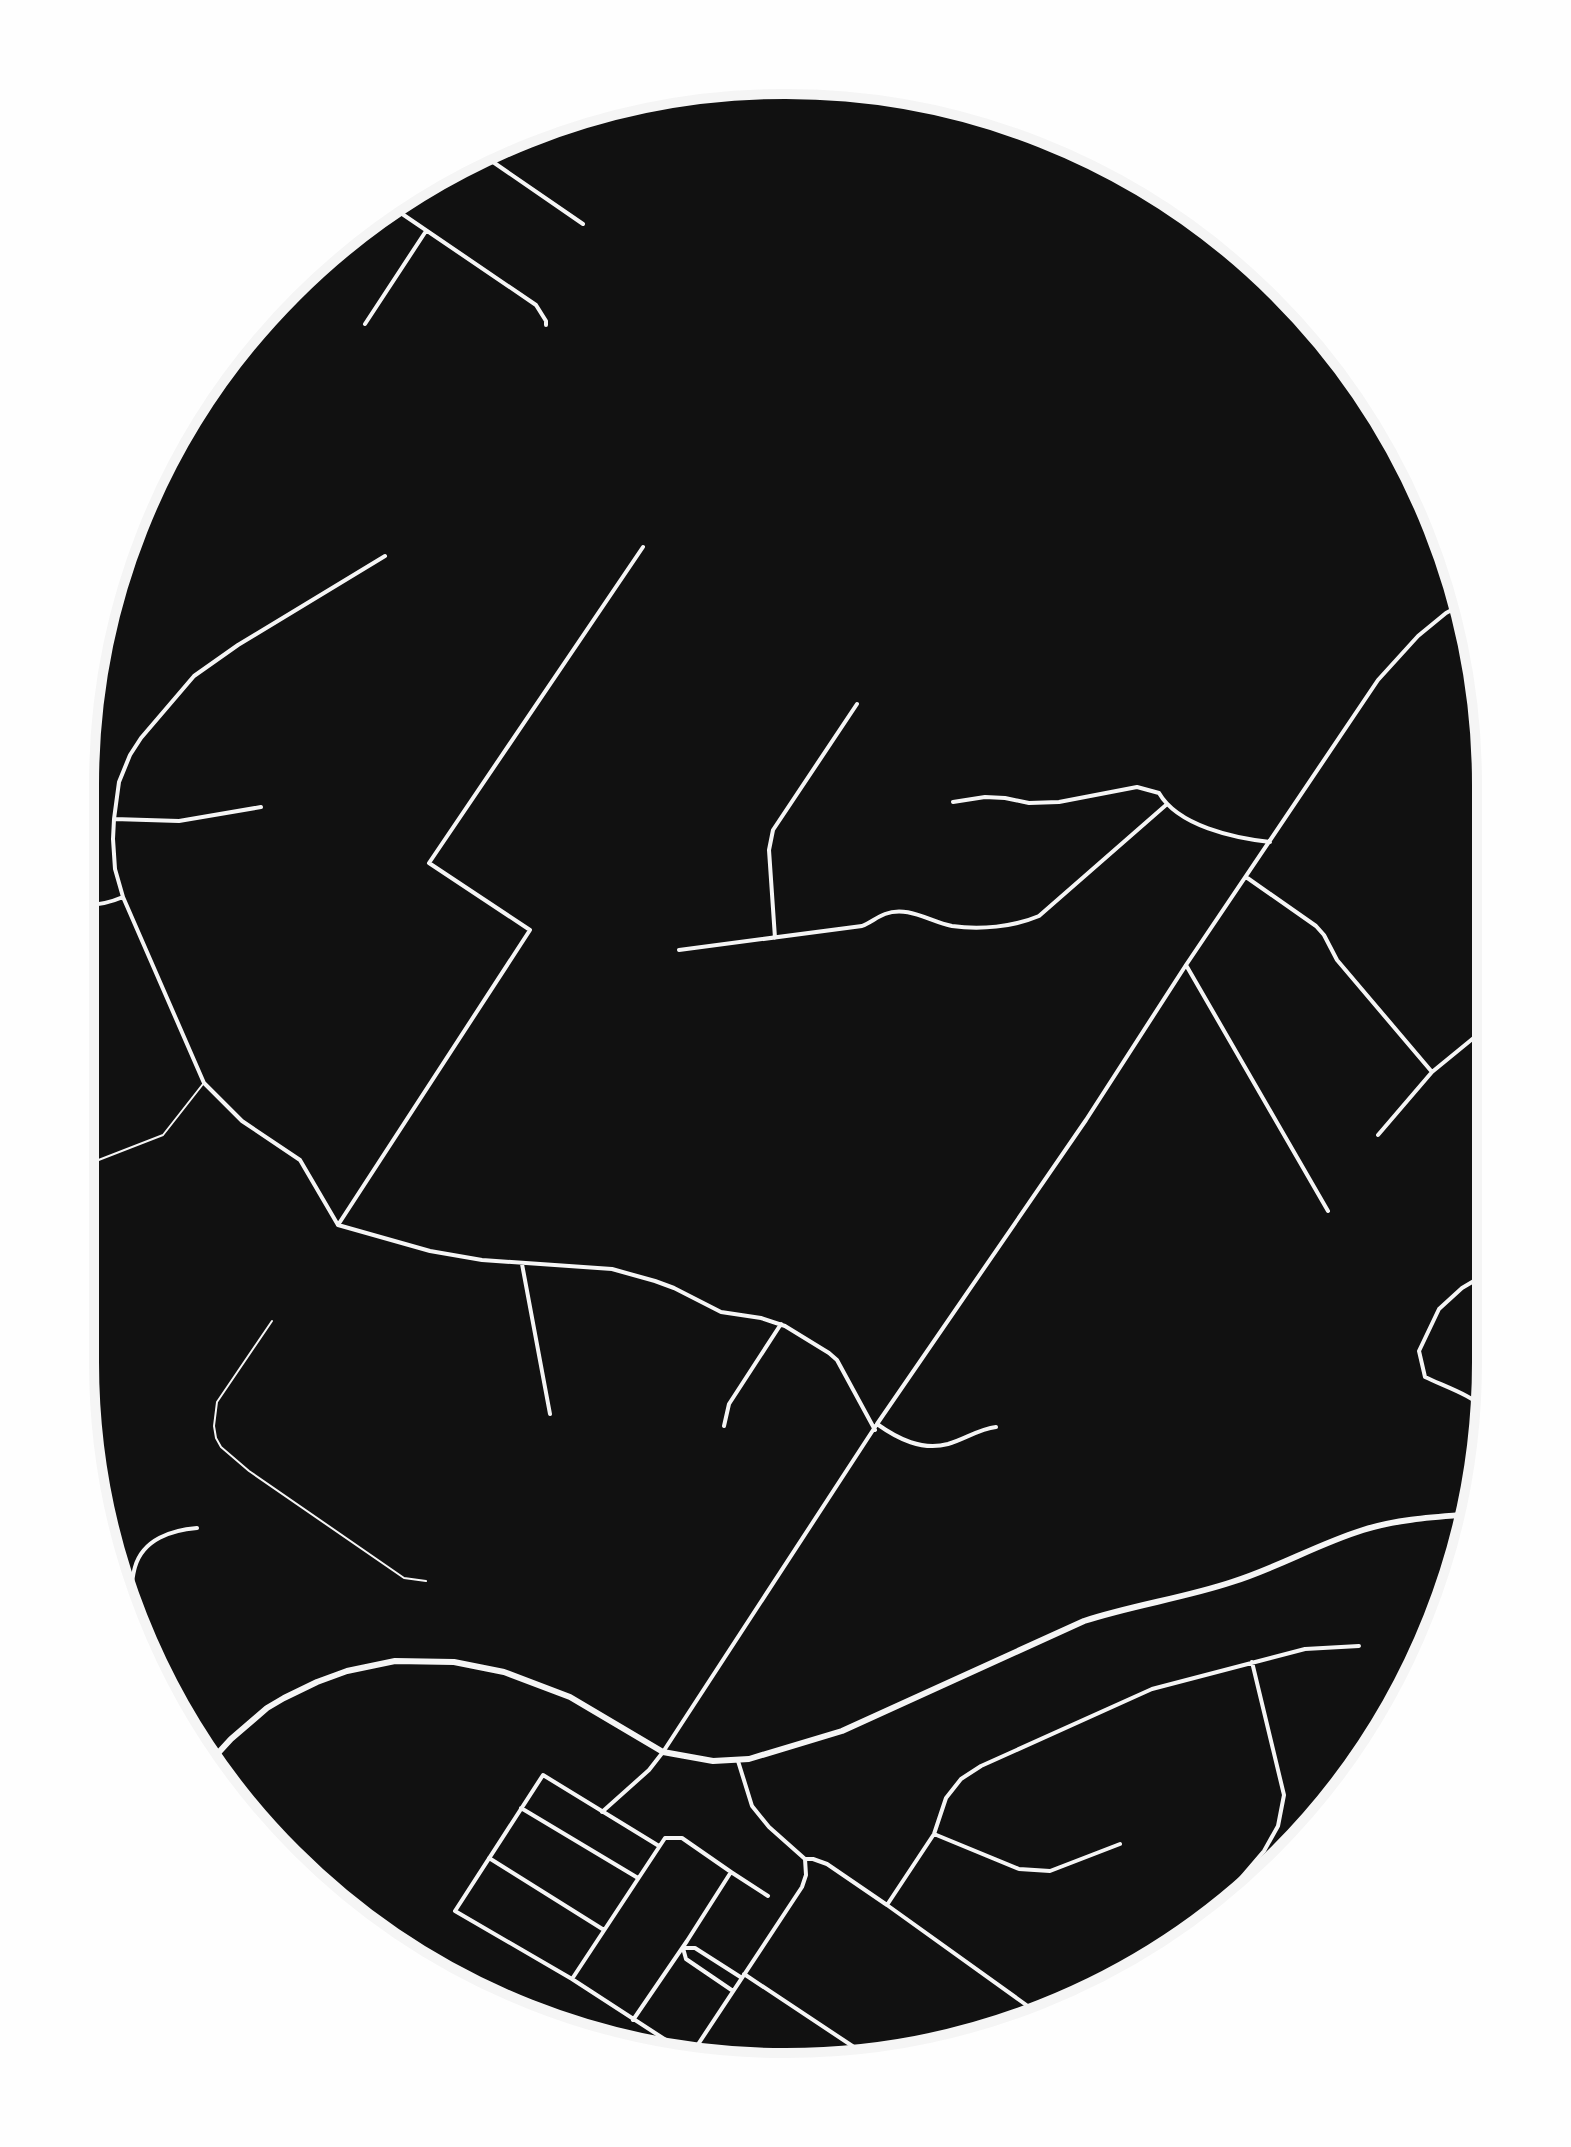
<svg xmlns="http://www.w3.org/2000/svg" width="1571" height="2147" font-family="Raleway,sans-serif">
<rect width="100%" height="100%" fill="#111"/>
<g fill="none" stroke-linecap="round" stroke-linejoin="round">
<path stroke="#f5f5f5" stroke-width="2" d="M 80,1178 L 96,1161 L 163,1135 L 203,1084
M 272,1321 L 217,1402 L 214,1426 L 216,1438 L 221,1447 L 249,1471 L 404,1578 L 426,1581"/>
<path stroke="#f5f5f5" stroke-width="4" d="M 477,151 L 583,224
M 389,205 L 536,305 L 546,321 L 546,325
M 365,324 L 426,231
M 257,336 L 267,321
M 385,556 L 238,645 L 194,676 L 141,738 L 130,755 L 119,782 L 114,819 L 113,839 L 115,869 L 123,897 L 204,1083 L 242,1121 L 300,1160 L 338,1225 L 430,1251 L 482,1260 L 612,1269 L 655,1281 L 674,1288 L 721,1312 L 761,1318 L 785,1326 L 829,1353 L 837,1360 L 875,1430
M 953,802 L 985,797 L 1005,798 L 1029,803 L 1059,802 L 1137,787 L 1159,793 C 1178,826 1234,838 1270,842
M 114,819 L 179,821 L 261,807
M 1246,877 L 1316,926 L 1324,935 L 1337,960 L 1432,1072
M 80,905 C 95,906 109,903 123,897
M 775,938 L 769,850 L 773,830 L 857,704
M 679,950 L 862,926 C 870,923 877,917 885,914 C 908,905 930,922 952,926 C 980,930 1013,927 1039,916 L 1166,805
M 1186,965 L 1328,1211
M 1378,1135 L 1432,1072 L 1487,1027
M 338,1225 L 530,930 L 429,863 L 643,547
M 522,1264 L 550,1414
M 1489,1272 L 1462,1288 L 1439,1309 L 1419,1351 L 1425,1377 C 1446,1387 1472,1395 1489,1412
M 877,1424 C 898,1439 922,1451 948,1444 C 965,1439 979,1429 996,1427
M 724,1426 L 729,1404 L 781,1324
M 129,1599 C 132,1588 132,1577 135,1567 C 143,1539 172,1530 197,1528
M 521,1808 L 638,1878
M 602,1812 L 649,1770 L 663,1752 L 877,1424 L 1086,1120 L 1186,965 L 1378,680 L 1418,636 L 1446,613 L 1461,605
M 934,1834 L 1019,1869 L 1050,1871 L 1120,1844
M 489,1858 L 604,1930
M 805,1859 L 813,1859 L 827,1864 L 887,1905 L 1043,2017
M 731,1872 L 768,1896
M 887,1905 L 934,1834 L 946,1798 L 961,1779 L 981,1766 L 1152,1689 L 1305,1649 L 1359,1646
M 1194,1933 L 1264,1851 L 1278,1826 L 1284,1795 L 1252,1662
M 744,1974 L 875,2061
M 572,1979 L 455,1911 L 543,1775 L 659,1846
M 733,1991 L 686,1959 L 683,1948 L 695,1948 L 742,1978
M 633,2020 L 687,1941 L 731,1872 L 682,1838 L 665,1838 L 572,1979 L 672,2044
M 691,2055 L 802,1887 L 806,1875 L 805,1859 L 769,1827 L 752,1806 L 738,1761"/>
<path stroke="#f5f5f5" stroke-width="6" d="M 208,1764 L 231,1739 L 267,1708 L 284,1698 L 317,1682 L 347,1671 L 395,1661 L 454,1662 L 504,1672 L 570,1697 L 663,1752 L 713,1761 L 749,1759 L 842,1731 L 1084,1621 C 1133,1605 1184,1598 1232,1582 C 1277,1568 1318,1544 1363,1530 C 1398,1519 1435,1517 1472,1514"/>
</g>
<path d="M0 0H1571V2147H0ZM785 94H786A691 691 0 0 1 1477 785V1362A691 691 0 0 1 786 2053H785A691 691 0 0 1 94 1362V785A691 691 0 0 1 785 94Z" fill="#fefefe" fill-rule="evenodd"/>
<path fill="none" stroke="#f5f5f5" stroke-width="10" d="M785 94H786A691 691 0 0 1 1477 785V1362A691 691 0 0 1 786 2053H785A691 691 0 0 1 94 1362V785A691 691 0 0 1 785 94Z"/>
</svg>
